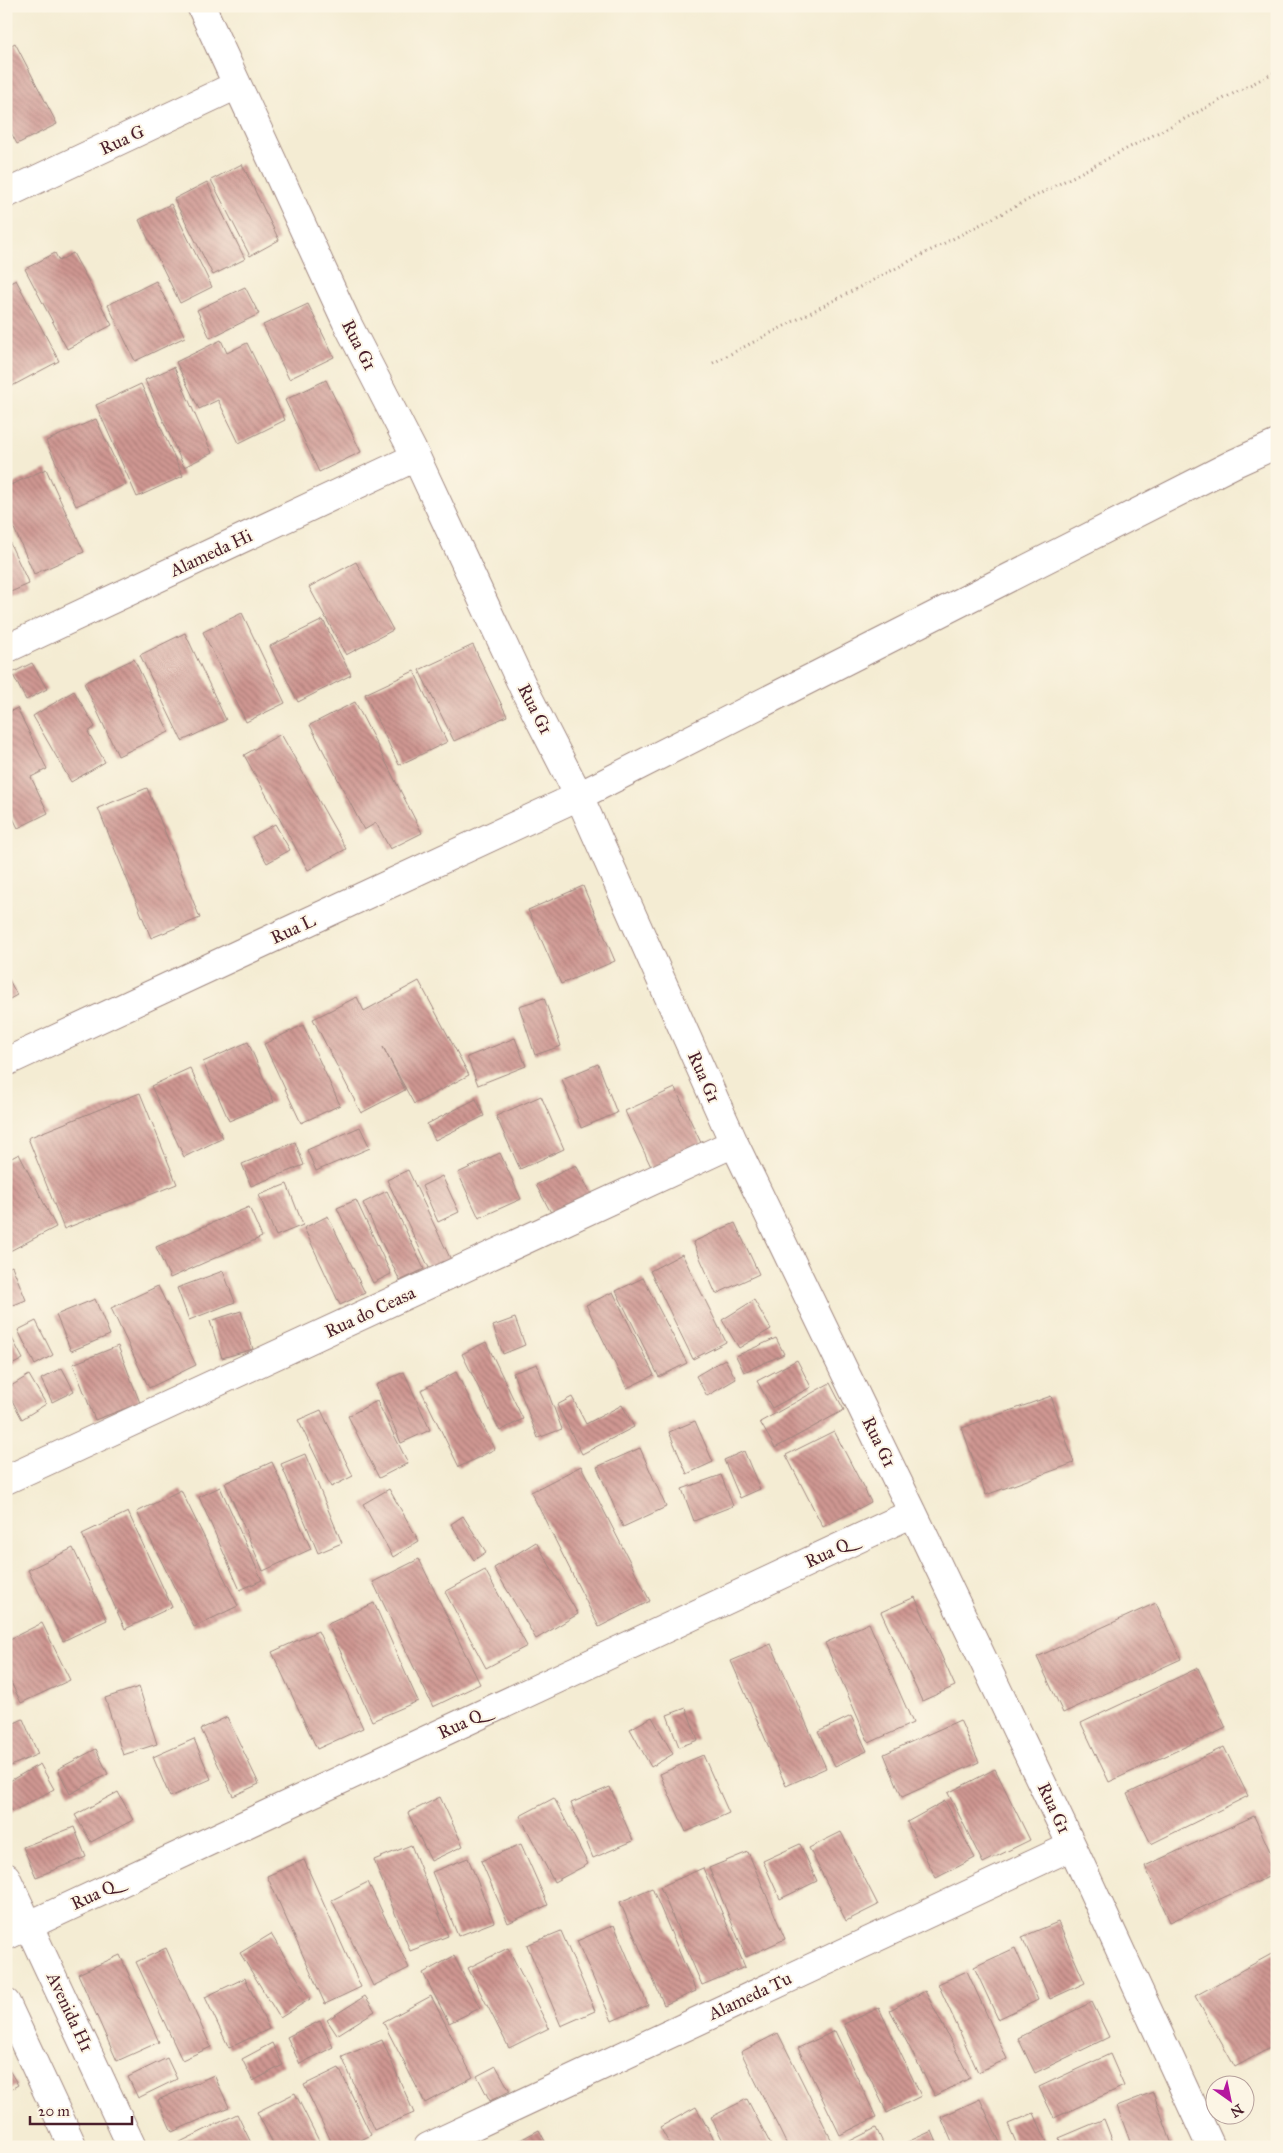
<svg xmlns="http://www.w3.org/2000/svg" width="1283" height="2153" font-family="'IM FELL Great Primer',serif">
<defs>
<pattern id="building-back-hatch" width="6" height="6" patternUnits="userSpaceOnUse" patternTransform="scale(1.25)"><rect width="6" height="6" fill="#cf9792"/><path d="M-1 5l2 2M0 0l6 6M5-1l2 2" fill="none" stroke="#aa7b77"/></pattern>
</defs>
<rect width="100%" height="100%" fill="#fcf5e5"/>
<filter id="ink" filterUnits="userSpaceOnUse"><feTurbulence type="fractalNoise" baseFrequency=".02" numOctaves="2"/><feDisplacementMap in="SourceGraphic" scale="10" xChannelSelector="R" yChannelSelector="G"/><feConvolveMatrix kernelMatrix="1 2 1 2 8 2 1 2 1" color-interpolation-filters="sRGB"/></filter>
<filter id="wash" filterUnits="userSpaceOnUse"><feTurbulence type="fractalNoise" baseFrequency=".0096" numOctaves="4" result="noise"/><feDisplacementMap in="SourceGraphic" scale="20" xChannelSelector="R" yChannelSelector="G"/><feGaussianBlur stdDeviation="1.12" result="paint"/><feColorMatrix in="noise" values="0 0 0 0 0 0 0 0 0 0 0 0 0 0 0 0 0 1.4 0 .05"/><feComposite in="paint" operator="in"/></filter>
<g filter="url(#wash)">
<rect width="100%" height="100%" fill="#f4ecd3"/>
<g id="blocks">
<path fill="url(#building-back-hatch)" d="M 15,43 L 57,124 L 17,144 L 6,123 L 6,48 Z
M 242,164 L 279,240 L 250,256 L 211,180 Z
M 207,182 L 245,259 L 213,275 L 174,199 Z
M 171,204 L 212,287 L 180,303 L 139,220 Z
M 55,253 L 59,261 L 73,253 L 112,325 L 67,349 L 25,269 Z
M 16,280 L 59,361 L 12,386 L 6,376 L 6,285 Z
M 156,281 L 185,337 L 135,361 L 108,305 Z
M 245,287 L 259,314 L 210,338 L 197,310 Z
M 308,304 L 334,357 L 289,379 L 263,325 Z
M 221,340 L 227,353 L 247,343 L 285,420 L 239,443 L 218,400 L 199,409 L 176,362 Z
M 174,367 L 212,453 L 184,467 L 145,380 Z
M 326,380 L 361,452 L 319,472 L 285,400 Z
M 141,384 L 183,476 L 137,497 L 96,405 Z
M 96,419 L 126,484 L 76,506 L 46,441 Z
M 46,469 L 84,552 L 34,574 L 6,510 L 6,487 Z
M 6,535 L 29,584 L 6,594 Z
M 356,562 L 393,630 L 346,655 L 309,587 Z
M 242,613 L 285,703 L 246,722 L 203,632 Z
M 323,620 L 351,675 L 298,702 L 270,646 Z
M 185,633 L 226,720 L 182,741 L 140,655 Z
M 473,645 L 507,716 L 454,741 L 419,670 Z
M 134,659 L 169,732 L 118,756 L 84,683 Z
M 32,663 L 47,689 L 26,700 L 12,673 Z
M 414,671 L 447,742 L 399,765 L 365,694 Z
M 74,691 L 95,727 L 88,732 L 105,762 L 71,782 L 33,716 Z
M 355,702 L 422,833 L 390,849 L 376,823 L 364,830 L 310,725 Z
M 17,708 L 47,769 L 31,777 L 48,813 L 18,828 L 6,804 L 6,714 Z
M 281,734 L 346,849 L 308,870 L 244,755 Z
M 147,788 L 200,918 L 151,938 L 98,808 Z
M 275,824 L 290,850 L 267,863 L 252,837 Z
M 583,886 L 615,961 L 561,984 L 528,910 Z
M 6,974 L 17,995 L 6,1001 Z
M 419,981 L 469,1075 L 414,1104 L 383,1047 L 405,1090 L 361,1113 L 313,1019 L 357,997 L 364,1011 Z
M 544,998 L 561,1046 L 535,1055 L 519,1006 Z
M 303,1025 L 340,1105 L 301,1123 L 264,1044 Z
M 515,1038 L 526,1066 L 478,1085 L 467,1057 Z
M 248,1042 L 274,1102 L 229,1121 L 203,1062 Z
M 598,1064 L 617,1113 L 581,1128 L 562,1079 Z
M 190,1068 L 223,1138 L 184,1157 L 151,1086 Z
M 675,1088 L 703,1147 L 653,1171 L 625,1111 Z
M 140,1093 L 177,1184 L 64,1229 L 28,1138 Z
M 541,1096 L 564,1149 L 520,1169 L 496,1116 Z
M 476,1099 L 484,1116 L 435,1140 L 427,1124 Z
M 360,1127 L 370,1148 L 316,1171 L 307,1150 Z
M 295,1142 L 304,1165 L 251,1186 L 242,1164 Z
M 500,1153 L 521,1199 L 479,1218 L 458,1173 Z
M 19,1154 L 56,1227 L 6,1253 L 6,1161 Z
M 576,1165 L 594,1200 L 555,1220 L 536,1185 Z
M 408,1170 L 452,1262 L 431,1272 L 387,1180 Z
M 442,1176 L 459,1212 L 438,1222 L 422,1186 Z
M 287,1184 L 303,1225 L 276,1236 L 259,1195 Z
M 387,1191 L 424,1269 L 400,1281 L 363,1203 Z
M 356,1200 L 391,1274 L 373,1283 L 337,1208 Z
M 249,1207 L 262,1237 L 170,1278 L 156,1247 Z
M 328,1216 L 365,1293 L 340,1305 L 304,1228 Z
M 735,1223 L 759,1274 L 716,1294 L 693,1242 Z
M 682,1254 L 726,1342 L 693,1359 L 650,1271 Z
M 12,1266 L 26,1300 L 6,1308 L 6,1269 Z
M 223,1271 L 235,1302 L 189,1320 L 177,1288 Z
M 643,1278 L 687,1363 L 659,1377 L 616,1291 Z
M 158,1286 L 196,1365 L 149,1388 L 111,1308 Z
M 613,1292 L 654,1375 L 627,1388 L 586,1305 Z
M 95,1299 L 110,1335 L 71,1351 L 56,1315 Z
M 754,1300 L 771,1329 L 739,1348 L 722,1320 Z
M 241,1311 L 253,1349 L 222,1358 L 210,1321 Z
M 515,1318 L 525,1345 L 503,1354 L 493,1326 Z
M 36,1321 L 53,1355 L 35,1365 L 18,1330 Z
M 6,1327 L 23,1359 L 6,1368 Z
M 776,1338 L 784,1354 L 744,1372 L 736,1356 Z
M 486,1342 L 523,1419 L 500,1431 L 462,1354 Z
M 118,1346 L 140,1403 L 95,1420 L 73,1364 Z
M 725,1359 L 736,1379 L 707,1396 L 696,1376 Z
M 797,1360 L 811,1387 L 772,1408 L 757,1381 Z
M 537,1364 L 562,1429 L 538,1438 L 513,1373 Z
M 62,1368 L 74,1391 L 52,1402 L 41,1379 Z
M 404,1372 L 430,1430 L 401,1443 L 376,1385 Z
M 456,1372 L 495,1449 L 459,1467 L 421,1390 Z
M 29,1375 L 46,1404 L 22,1419 L 6,1389 Z
M 830,1383 L 844,1410 L 775,1448 L 760,1422 Z
M 1051,1396 L 1074,1463 L 986,1495 L 962,1428 Z
M 572,1397 L 586,1424 L 622,1405 L 634,1427 L 582,1454 L 557,1405 Z
M 377,1401 L 408,1463 L 379,1478 L 348,1416 Z
M 321,1410 L 353,1476 L 331,1487 L 298,1420 Z
M 695,1421 L 713,1462 L 687,1474 L 669,1432 Z
M 834,1431 L 871,1502 L 823,1527 L 786,1455 Z
M 640,1448 L 666,1507 L 623,1527 L 597,1467 Z
M 744,1451 L 760,1489 L 740,1498 L 724,1460 Z
M 305,1454 L 342,1543 L 318,1553 L 281,1464 Z
M 272,1462 L 311,1549 L 263,1571 L 225,1483 Z
M 581,1466 L 650,1601 L 599,1627 L 531,1492 Z
M 721,1475 L 733,1506 L 694,1521 L 682,1489 Z
M 220,1487 L 262,1580 L 240,1590 L 199,1497 Z
M 389,1489 L 419,1541 L 393,1557 L 363,1504 Z
M 181,1490 L 238,1606 L 194,1627 L 137,1512 Z
M 128,1512 L 172,1607 L 125,1629 L 82,1534 Z
M 463,1516 L 486,1552 L 474,1560 L 451,1524 Z
M 536,1542 L 578,1614 L 536,1639 L 494,1568 Z
M 73,1548 L 107,1620 L 63,1641 L 28,1570 Z
M 419,1559 L 480,1684 L 433,1707 L 373,1582 Z
M 485,1570 L 527,1646 L 486,1668 L 445,1592 Z
M 915,1597 L 955,1686 L 922,1701 L 881,1612 Z
M 374,1603 L 418,1701 L 372,1721 L 328,1624 Z
M 1156,1603 L 1181,1659 L 1063,1713 L 1037,1657 Z
M 42,1623 L 70,1680 L 21,1703 L 6,1672 L 6,1641 Z
M 869,1623 L 913,1723 L 869,1743 L 825,1643 Z
M 318,1631 L 363,1728 L 317,1749 L 272,1652 Z
M 771,1644 L 826,1768 L 786,1786 L 731,1661 Z
M 1198,1668 L 1226,1728 L 1109,1782 L 1081,1723 Z
M 139,1687 L 157,1744 L 123,1755 L 105,1698 Z
M 686,1708 L 698,1740 L 679,1747 L 667,1715 Z
M 851,1716 L 867,1751 L 835,1766 L 818,1732 Z
M 227,1717 L 259,1784 L 233,1796 L 201,1729 Z
M 652,1717 L 673,1754 L 651,1767 L 630,1729 Z
M 23,1719 L 38,1754 L 6,1768 L 6,1727 Z
M 960,1720 L 979,1762 L 902,1797 L 884,1754 Z
M 194,1739 L 211,1779 L 170,1797 L 153,1757 Z
M 1224,1747 L 1248,1796 L 1151,1844 L 1127,1794 Z
M 96,1749 L 108,1774 L 70,1794 L 58,1769 Z
M 703,1755 L 729,1813 L 686,1832 L 660,1774 Z
M 40,1764 L 54,1789 L 12,1812 L 6,1802 L 6,1783 Z
M 995,1769 L 1030,1840 L 983,1863 L 948,1793 Z
M 610,1787 L 633,1841 L 593,1858 L 571,1803 Z
M 118,1792 L 133,1820 L 91,1842 L 75,1815 Z
M 440,1797 L 463,1846 L 431,1861 L 408,1813 Z
M 554,1798 L 588,1864 L 554,1882 L 520,1816 Z
M 945,1801 L 975,1858 L 936,1878 L 907,1822 Z
M 1254,1816 L 1277,1867 L 1277,1873 L 1170,1922 L 1145,1866 Z
M 74,1827 L 86,1857 L 36,1877 L 23,1847 Z
M 841,1832 L 878,1905 L 846,1921 L 809,1848 Z
M 521,1844 L 548,1905 L 508,1923 L 481,1861 Z
M 800,1844 L 817,1881 L 780,1899 L 763,1861 Z
M 411,1845 L 448,1936 L 410,1951 L 374,1860 Z
M 748,1852 L 785,1939 L 746,1957 L 709,1868 Z
M 468,1858 L 494,1922 L 458,1936 L 432,1872 Z
M 304,1860 L 361,1987 L 325,2004 L 267,1876 Z
M 703,1868 L 745,1967 L 702,1985 L 660,1887 Z
M 368,1882 L 409,1968 L 373,1986 L 332,1900 Z
M 652,1888 L 696,1991 L 664,2005 L 620,1902 Z
M 1058,1922 L 1085,1983 L 1050,1999 L 1022,1937 Z
M 614,1925 L 648,2005 L 612,2021 L 577,1941 Z
M 561,1931 L 595,2011 L 561,2026 L 527,1945 Z
M 271,1934 L 310,1999 L 280,2018 L 240,1953 Z
M 166,1948 L 211,2047 L 182,2060 L 136,1962 Z
M 508,1948 L 549,2028 L 509,2048 L 468,1968 Z
M 1015,1948 L 1038,2000 L 998,2019 L 974,1967 Z
M 1277,1951 L 1277,2044 L 1235,2067 L 1195,1996 Z
M 120,1955 L 159,2042 L 117,2061 L 78,1974 Z
M 454,1956 L 480,2008 L 449,2023 L 423,1973 Z
M 967,1971 L 1007,2059 L 978,2072 L 938,1984 Z
M 245,1978 L 269,2029 L 229,2048 L 205,1997 Z
M 925,1991 L 970,2078 L 935,2096 L 890,2010 Z
M 365,1996 L 375,2011 L 337,2035 L 327,2020 Z
M 431,1996 L 473,2077 L 425,2103 L 383,2022 Z
M 1092,2002 L 1109,2037 L 1035,2073 L 1018,2038 Z
M 879,2008 L 921,2096 L 887,2113 L 844,2024 Z
M 320,2021 L 333,2047 L 300,2064 L 287,2037 Z
M 835,2031 L 876,2117 L 840,2135 L 798,2048 Z
M 778,2033 L 835,2147 L 788,2147 L 741,2052 Z
M 382,2040 L 414,2113 L 374,2130 L 342,2057 Z
M 272,2043 L 283,2065 L 253,2081 L 242,2059 Z
M 1110,2054 L 1124,2086 L 1054,2118 L 1039,2087 Z
M 167,2058 L 177,2079 L 138,2098 L 128,2077 Z
M 6,2065 L 18,2085 L 6,2092 Z
M 496,2066 L 510,2091 L 490,2101 L 477,2076 Z
M 339,2068 L 371,2135 L 347,2147 L 334,2147 L 304,2085 Z
M 214,2075 L 229,2107 L 172,2132 L 158,2100 Z
M 1153,2092 L 1173,2147 L 1132,2147 L 1117,2106 Z
M 295,2093 L 322,2147 L 275,2147 L 257,2112 Z
M 747,2099 L 772,2147 L 726,2147 L 711,2117 Z
M 980,2099 L 1002,2147 L 954,2147 L 941,2117 Z
M 696,2107 L 718,2147 L 671,2147 L 660,2127 Z
M 1034,2113 L 1049,2147 L 1018,2147 L 1008,2124 Z
M 237,2114 L 253,2147 L 170,2147 Z
M 1104,2119 L 1115,2147 L 1062,2147 L 1059,2138 Z
M 876,2128 L 885,2147 L 851,2147 L 848,2142 Z
M 539,2130 L 548,2147 L 507,2147 Z
M 932,2131 L 939,2147 L 896,2147 Z"/>
</g>
</g>
<g filter="url(#ink)">
<use href="#blocks" fill-opacity="0" stroke="#9f867f" stroke-width="1"/>
<g fill="none" stroke-linecap="round" stroke-linejoin="round">
<g stroke="#9f867f" stroke-width="30">
<path id="minor" d="M 201,6 L 346,321 L 416,457 L 524,689 L 579,796 L 734,1143 L 913,1513 L 1072,1846 L 1211,2147
M 6,194 L 237,85
M 6,649 L 416,457
M 6,1062 L 579,796 L 1235,463 L 1277,444
M 6,1480 L 734,1143
M 6,1877 L 132,2147
M 6,1936 L 913,1513
M 6,2003 L 73,2147
M 428,2147 L 1072,1846"/>
</g>
<path stroke="#9f867f" stroke-width="3" stroke-dasharray="1 4" stroke-linecap="butt" d="M 713,363 L 1277,71"/>
<use href="#minor" stroke="#fff" stroke-width="28"/>
</g>
</g>
<g text-anchor="middle" stroke-width="4" stroke-linejoin="round" paint-order="stroke">
<g font-size="18" fill="#4a1f2b" stroke="#fcf5e5">
<text transform="translate(122 140) rotate(-25)" y="6">Rua G</text>
<text transform="translate(359 345) rotate(63)" y="6">Rua G1</text>
<text transform="translate(211 553) rotate(-25)" y="6">Alameda Hi</text>
<text transform="translate(535 709) rotate(63)" y="6">Rua G1</text>
<text transform="translate(293 929) rotate(-25)" y="6">Rua L</text>
<text transform="translate(704 1077) rotate(66)" y="6">Rua G1</text>
<text transform="translate(370 1312) rotate(-25)" y="6">Rua do Ceasa</text>
<text transform="translate(879 1442) rotate(64)" y="6">Rua G1</text>
<text transform="translate(827 1553) rotate(-25)" y="6">Rua Q</text>
<text transform="translate(460 1724) rotate(-25)" y="6">Rua Q</text>
<text transform="translate(1054 1808) rotate(65)" y="6">Rua G1</text>
<text transform="translate(93 1895) rotate(-25)" y="6">Rua Q</text>
<text transform="translate(750 1996) rotate(-25)" y="6">Alameda Tu</text>
<text transform="translate(70 2012) rotate(65)" y="6">Avenida H1</text>
</g>
</g>
<rect width="1283" height="2153" fill="none" stroke="#fcf5e5" stroke-width="25"/>
<g transform="translate(1230 2100) rotate(147)"><circle r="24" fill="#fcf5e5" stroke="#b59f9b"/>
<path d="M0-4L9 19L0 12L-9 19Z" fill="#b5179e"/>
<text y="-8" font-size="14" font-weight="bold" text-anchor="middle" fill="#4a1f2b">N</text>
</g>
<path d="M30 2116v8h102v-8" fill="none" stroke="#4a1f2b" stroke-width="2.5"/>
<text x="38" y="2116" font-size="15" fill="#4a1f2b" stroke="#fcf5e5" stroke-width="4" paint-order="stroke">20 m</text>
</svg>
